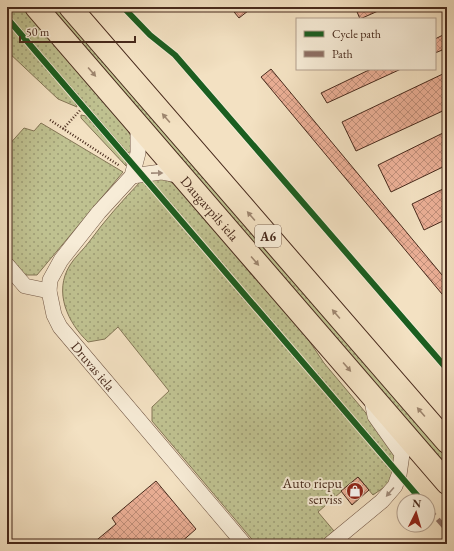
<svg xmlns="http://www.w3.org/2000/svg" width="454" height="551" font-family="'EB Garamond',serif">
<defs>
<pattern id="grass-dots" width="8" height="8" patternUnits="userSpaceOnUse"><rect width="8" height="8" fill="#bfc190"/><path d="M2 2h.1M6 6h.1" fill="none" stroke="#9d9d75" stroke-width="1.8" stroke-linecap="round"/></pattern>
<pattern id="building-cross-hatch" width="8" height="8" patternUnits="userSpaceOnUse"><rect width="8" height="8" fill="#ebaf96"/><path d="M0 0l8 8M0 8l8-8" fill="none" stroke="#c08f7a"/></pattern>
</defs>
<rect width="100%" height="100%" fill="#f3e1c2"/>
<filter id="stains"><feTurbulence type="fractalNoise" baseFrequency=".005" numOctaves="4"/><feColorMatrix values="0 0 0 0 .2 0 0 0 0 .09 0 0 0 0 .02 0 0 0 .5 -.17"/></filter>
<radialGradient id="worn" r=".72"><stop offset=".6" stop-color="#630" stop-opacity="0"/><stop offset="1" stop-color="#630" stop-opacity=".3"/></radialGradient>
<path fill="url(#grass-dots)" stroke="#847656" d="M 7,7 L 25,7 L 125,124 L 131,137 L 131,151 L 128,153 L 7,13 Z
M 48,7 L 59,7 L 447,456 L 447,467 Z
M 7,23 L 74,100 L 77,107 L 58,99 L 7,51 Z
M 81,115 L 86,116 L 126,161 L 126,166 L 81,118 Z
M 41,123 L 123,172 L 37,275 L 25,275 L 7,253 L 7,147 L 24,128 L 34,131 Z
M 165,179 L 182,188 L 293,317 L 324,363 L 391,443 L 396,458 L 390,483 L 373,495 L 358,477 L 318,512 L 334,531 L 319,544 L 256,544 L 152,421 L 152,407 L 169,391 L 118,327 L 105,339 L 88,342 C 68,323 53,292 70,265 C 75,257 83,250 89,242 C 105,220 122,201 141,181 Z"/>
<path fill="url(#building-cross-hatch)" stroke="#482a1c" d="M 230,7 L 253,7 L 239,18 Z
M 355,7 L 387,7 L 360,19 Z
M 447,33 L 447,48 L 435,53 L 435,39 Z
M 271,69 L 447,281 L 447,300 L 261,77 Z
M 371,69 L 401,69 L 327,103 L 321,93 Z
M 447,72 L 447,109 L 356,151 L 342,122 Z
M 447,131 L 447,165 L 391,192 L 378,165 Z
M 447,187 L 447,219 L 424,230 L 412,204 Z
M 358,477 L 369,490 L 352,505 L 341,491 Z
M 156,481 L 196,529 L 179,544 L 92,544 L 116,524 L 112,518 Z
M 7,535 L 15,544 L 7,544 Z"/>
<g fill="none" stroke-linecap="round" stroke-linejoin="round">
<g stroke="#735846" stroke-width="16">
<g id="minor">
<path id="s1" d="M 138,126 L 138,153 L 132,176 L 99,212 L 61,260 L 50,280 L 49,291 L 54,315 L 60,327 L 244,544"/>
<path d="M 132,176 L 161,172 L 182,176"/>
<path d="M 7,265 L 25,286 L 49,291"/>
<path d="M 330,544 L 382,501 L 395,486 L 399,475 L 402,454 L 375,416 L 371,396"/>
</g>
</g>
<g stroke="#482a1c" stroke-width="24">
<g id="highway">
<path id="s2" d="M 36,7 L 447,483"/>
<path d="M 70,7 L 447,442"/>
</g>
</g>
<path stroke="#482a1c" stroke-width="2.5" stroke-dasharray="1 2" stroke-linecap="butt" d="M 50,120 L 120,166
M 63,129 L 84,106"/>
<use href="#minor" stroke="#f7ecd7" stroke-width="15"/>
<use href="#highway" stroke="#f3e1c2" stroke-width="22"/>
<path stroke="#8d6e63" stroke-width="5" stroke-dasharray="10 5" stroke-linecap="butt" d="M 428,508 L 447,530"/>
<g stroke="#f7ecd7" stroke-width="8">
<path id="cycleway" d="M 123,7 L 150,35 L 175,55 L 447,369
M 7,18 L 422,501"/>
</g>
<use href="#cycleway" stroke="#1b5e20" stroke-width="6"/>
</g>
<defs><path id="oneway-solid" d="M-6-.8H1V-3.2L6.5 0L1 3.2V.8H-6Z"/></defs>
<g fill="#9e866f">
<use href="#oneway-solid" transform="translate(92 72) rotate(49)"/>
<use href="#oneway-solid" transform="translate(166 118) rotate(-131)"/>
<use href="#oneway-solid" transform="translate(251 216) rotate(-131)"/>
<use href="#oneway-solid" transform="translate(255 261) rotate(49)"/>
<use href="#oneway-solid" transform="translate(336 314) rotate(-131)"/>
<use href="#oneway-solid" transform="translate(347 367) rotate(49)"/>
<use href="#oneway-solid" transform="translate(421 412) rotate(-131)"/>
</g>
<g fill="#a08b7a">
<use href="#oneway-solid" transform="translate(157 173) rotate(-1)"/>
<use href="#oneway-solid" transform="translate(390 492) rotate(131)"/>
</g>
<defs>
<g id="shop-disc" transform="scale(0.9)"><circle r="9.5" fill="#8f2418" stroke="#f7ecd7"/><path d="M-5-2.5h2.3a2.7 3.5 0 0 1 5.4 0H5L5.5 6h-11ZM-1.5-2.5h3a1.5 2.3 0 0 0-3 0Z" fill="#fff"/></g>
</defs>
<g fill-rule="evenodd">
<use href="#shop-disc" x="355" y="491"/>
</g>
<g text-anchor="middle" stroke-width="4" stroke-linejoin="round" paint-order="stroke">
<rect fill="#f7ecd7" stroke="#7c6454" stroke-width="1" x="255" y="225" width="26" height="22" rx="3"/>
<g font-size="13" font-weight="bold" fill="#482a1c">
<text x="268" y="241">A6</text>
</g>
<g font-size="14" fill="#482a1c" stroke="#f7ecd7">
<text dy="5" stroke="none"><textPath href="#s2" startOffset="266">Daugavpils iela</textPath></text>
<text dy="5" stroke="none"><textPath href="#s1" startOffset="284">Druvas iela</textPath></text>
</g>
<g font-size="14" fill="#482a1c" stroke="#f7ecd7" text-anchor="end">
<text x="342" y="488">Auto riepu<tspan x="342" dy="16">serviss</tspan></text>
</g>
</g>
<rect width="454" height="551" fill="none" stroke="#f3e1c2" stroke-width="24"/>
<rect x="8" y="8" width="438" height="535" fill="none" stroke="#482a1c" stroke-width="2"/>
<rect x="12" y="12" width="430" height="527" fill="none" stroke="#482a1c"/>
<rect x="296" y="18" width="140" height="52" fill="#f7ecd7" stroke="#b19e8c"/>
<rect x="304" y="31" width="20" height="6" fill="#1b5e20" stroke="#b19e8c"/>
<text x="332" y="38" font-size="12" fill="#482a1c">Cycle path</text>
<rect x="304" y="51" width="20" height="6" fill="#8d6e63" stroke="#b19e8c"/>
<text x="332" y="58" font-size="12" fill="#482a1c">Path</text>
<g transform="translate(416 513) rotate(5)"><circle r="19" fill="#f7ecd7" stroke="#b19e8c"/>
<path d="M0-3L7 15L0 10L-7 15Z" fill="#8f2418"/>
<text y="-6" font-size="11" font-weight="bold" text-anchor="middle" fill="#482a1c">N</text>
</g>
<path d="M20 36v6h115v-6" fill="none" stroke="#482a1c" stroke-width="2"/>
<text x="26" y="36" font-size="12" fill="#482a1c" stroke="#f7ecd7" stroke-width="3" paint-order="stroke">50 m</text>
<rect width="100%" height="100%" filter="url(#stains)"/>
<rect width="100%" height="100%" fill="url(#worn)"/>
</svg>
